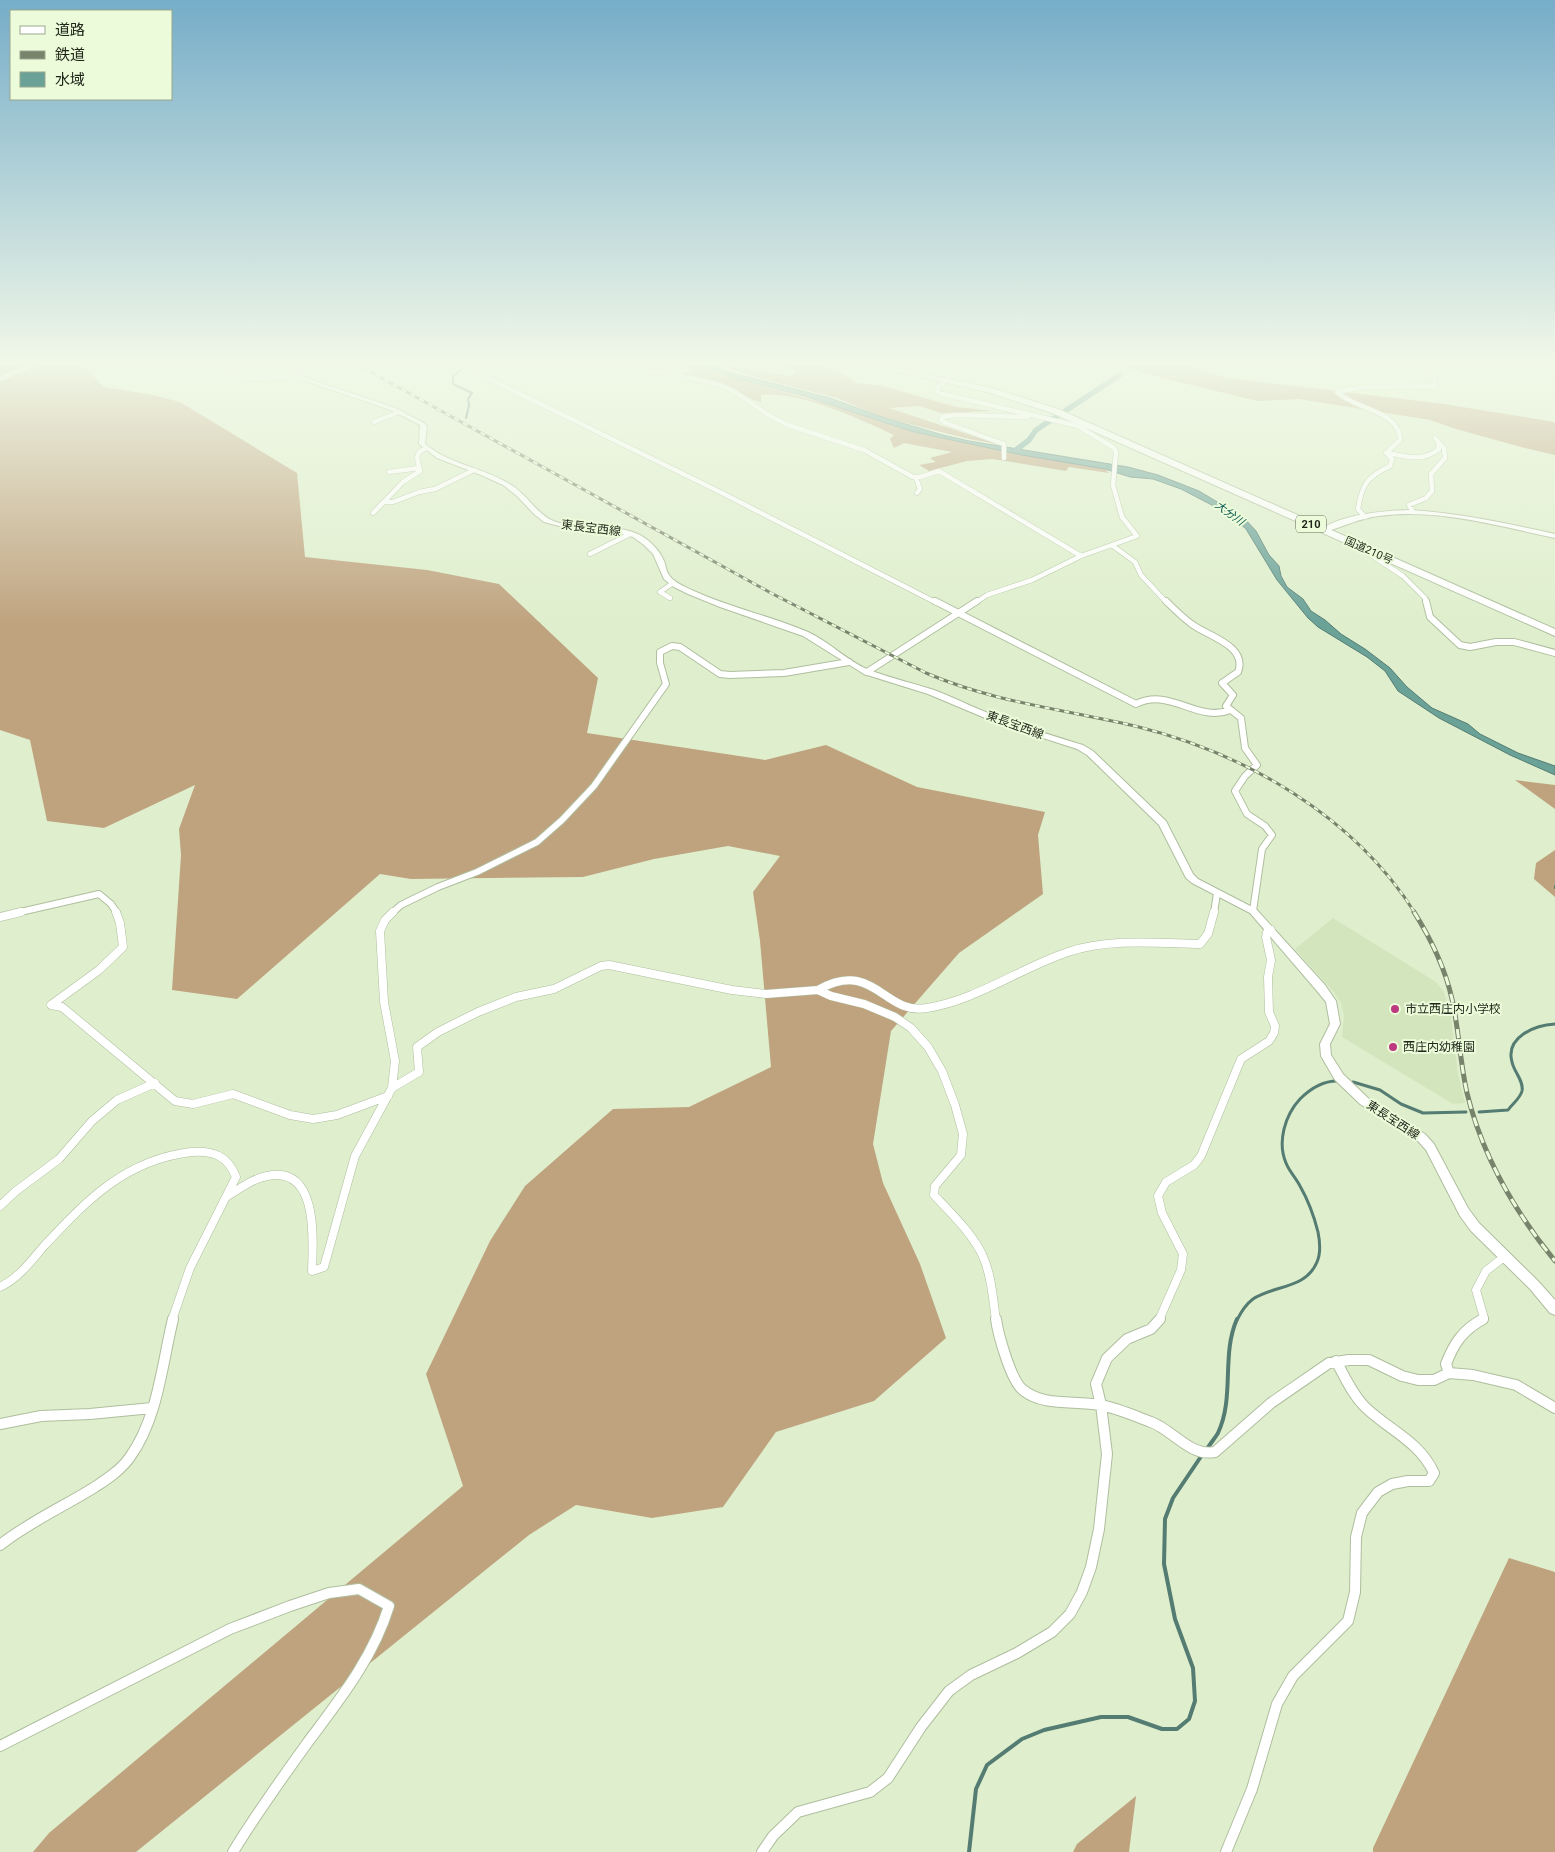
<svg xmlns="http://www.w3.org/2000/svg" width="1555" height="1852" font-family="Roboto,'Noto Sans JP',sans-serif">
<rect width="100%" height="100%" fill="#dfefcd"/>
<path fill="#d3e5bd" d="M 1333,918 L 1436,982 L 1444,992 L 1451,1017 L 1458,1074 L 1465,1103 L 1453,1104 L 1342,1037 L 1344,1015 L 1341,1003 L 1334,992 L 1295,949 Z"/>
<path fill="#bfa37f" d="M 0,365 L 82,365 L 104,387 L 153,395 L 180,402 L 297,473 L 305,557 L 427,570 L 499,584 L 598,678 L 587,733 L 765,760 L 826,745 L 917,787 L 1045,812 L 1038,835 L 1043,894 L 959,953 L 891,1031 L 873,1144 L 883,1183 L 920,1264 L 946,1338 L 874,1401 L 776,1432 L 723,1507 L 652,1518 L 576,1505 L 529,1535 L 136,1852 L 33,1852 L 49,1833 L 463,1486 L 426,1374 L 490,1241 L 525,1186 L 613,1109 L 689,1107 L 771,1067 L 760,941 L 753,892 L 780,856 L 728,846 L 654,859 L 583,877 L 411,879 L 380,874 L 237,999 L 172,990 L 181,855 L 179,829 L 195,785 L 104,828 L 47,821 L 30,740 L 0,730 Z
M 686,365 L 700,365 L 738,379 L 856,412 L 914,432 L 1022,455 L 1105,469 L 1109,473 L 1069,467 L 1066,471 L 993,459 L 967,461 L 929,471 L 919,465 L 936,462 L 930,458 L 952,452 L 904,443 L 894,448 L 890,439 L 894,435 C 859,419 800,391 761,395 L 761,402 C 748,399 739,391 728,386 C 714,381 699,377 684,376 L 684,372 L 693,372 Z
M 719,365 L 791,376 L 796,372 L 784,365 L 818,365 L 841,373 L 856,383 L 883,386 L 956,407 L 993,411 L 941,413 L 919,406 L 889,408 L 997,444 L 969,439 L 882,417 L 837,398 L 762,379 Z
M 1118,365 L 1184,365 L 1228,378 L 1444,404 L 1555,422 L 1555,455 L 1525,448 L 1456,429 L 1430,420 L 1299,399 L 1257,401 L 1147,374 Z
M 1515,780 L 1555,785 L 1555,809 Z
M 1555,850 L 1555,897 L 1534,879 L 1536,863 Z
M 1509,1558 L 1555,1572 L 1555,1852 L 1373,1852 L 1373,1848 Z
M 1136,1796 L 1129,1852 L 1073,1852 L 1077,1844 Z"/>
<path fill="#6ba298" stroke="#547c72" d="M 705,365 L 714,365 L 725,371 L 830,398 L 882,417 L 943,435 L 969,441 L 1128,467 L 1158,475 L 1199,491 L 1244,518 L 1256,531 L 1269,555 L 1279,566 L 1281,576 L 1287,587 L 1303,599 L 1311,611 L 1325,620 L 1341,634 L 1365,649 L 1390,668 L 1407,687 L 1432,708 L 1468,724 L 1480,734 L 1518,753 L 1555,766 L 1555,775 L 1510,755 L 1439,718 L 1398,691 L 1385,671 L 1367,657 L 1318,627 L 1308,618 L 1277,580 L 1246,529 L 1229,514 L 1181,489 L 1153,479 L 1130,477 L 1105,469 L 1022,455 L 914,432 L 801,395 L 738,379 L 703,367 Z"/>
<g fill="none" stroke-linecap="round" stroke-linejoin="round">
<path stroke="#547c72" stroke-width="2" d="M 466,365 L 453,376 L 453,384 L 472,393 L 468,399 L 469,405 L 466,418
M 1555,886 L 1555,888"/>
<path stroke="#547c72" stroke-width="3" d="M 1353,1082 L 1380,1090 L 1401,1104 L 1423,1113 L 1466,1112
M 1479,1112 L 1508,1110 C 1512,1104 1520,1099 1522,1091 C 1524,1081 1514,1072 1512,1062 C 1505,1037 1535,1025 1555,1024
M 1237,1320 C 1241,1312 1245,1305 1253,1299 C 1274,1285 1306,1289 1317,1262 C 1321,1253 1320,1242 1318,1232 C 1314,1216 1308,1200 1300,1186 C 1296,1178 1289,1171 1286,1163 C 1277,1142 1285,1115 1300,1099 C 1310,1089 1323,1081 1337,1081"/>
<path stroke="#547c72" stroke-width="4" d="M 1207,1449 C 1210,1444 1215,1438 1218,1433 C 1235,1397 1221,1355 1237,1319
M 969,1852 L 976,1789 L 987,1765 L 1022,1739 L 1044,1730 L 1101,1717 L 1128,1717 L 1162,1729 L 1177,1729 L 1189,1719 L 1195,1701 L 1193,1668 L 1175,1619 L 1164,1564 L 1165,1519 L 1173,1498 L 1202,1455"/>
<path stroke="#6ba298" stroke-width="5.5" d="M 1016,450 L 1029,440 L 1036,430 L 1120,375"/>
<g stroke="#afbe9e" stroke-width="5.5">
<path id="street-far3" d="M 208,365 L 253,379 L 300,375
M 461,365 L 720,492 L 937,603
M 577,365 L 667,373 L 720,385 L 735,392 L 770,416 L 788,425 L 864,450 L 913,477 L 920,477 L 939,471 L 1081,556
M 956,365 L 956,372 L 937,388 L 939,393 L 1078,426 L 1114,448 L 1116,452 L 1113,485 L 1122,517 L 1137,536 L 1081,556 L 1032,580 L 987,595 L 975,603
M 0,379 L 32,365
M 374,422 L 399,412
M 1386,453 L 1400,440 C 1400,410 1355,410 1337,392 L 1364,387 L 1435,386 L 1434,377 L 1422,365
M 1388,453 C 1407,457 1423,462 1439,449 L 1438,443
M 1004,458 L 1004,444 L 946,423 L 941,420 L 942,417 L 956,415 L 1028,417
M 389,472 L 419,468
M 916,478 L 920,489 L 917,493
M 385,502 L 393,502 L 419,492 L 435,489 L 474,470
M 1413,512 L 1409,505 L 1426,498 L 1432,491 L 1431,474 L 1445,458 L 1444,448 L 1435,438
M 373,513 L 403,482 L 420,471 L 417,458 L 419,452 L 426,448
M 1365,517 L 1358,509 C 1362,484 1367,477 1390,466 L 1392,459 L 1386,453
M 1113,546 L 1135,562 L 1141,575 L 1167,603
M 1366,549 L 1368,553 L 1403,576 L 1425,598 L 1426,603
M 590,554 L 630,534
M 670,598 L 660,592 L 673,583"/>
</g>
<g stroke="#afbe9e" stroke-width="8">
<path id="street-far2" d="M 935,601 L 1136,704 C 1171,687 1196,723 1231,710
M 1166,601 C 1175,610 1183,618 1193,625 C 1208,636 1248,646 1238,672 L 1222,683 L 1233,695 L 1226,706 L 1241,718 L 1245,748 L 1257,765 L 1245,776 L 1235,791 L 1247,814 L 1265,826 L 1272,835 L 1262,849 L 1253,911
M 1426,601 L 1430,617 L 1460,645 L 1470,647 L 1496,642 L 1514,642 L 1555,653
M 867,672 L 977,601
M 16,913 L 99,894 L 111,904 L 117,913
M 392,913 L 401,905 L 438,887 L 477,872 L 537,842 L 562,820 L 594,786 L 666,684 L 660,663 L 660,652 L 672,646 L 680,647 L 720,674 L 730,675 L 784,673 L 849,662
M 1214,913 L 1217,893"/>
</g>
<g stroke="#afbe9e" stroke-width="9">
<path id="street-far1" d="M 116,912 L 120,923 L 123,947 L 99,970 L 51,1005 L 62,1007 L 175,1101 L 193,1104 L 233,1094 L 290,1115 L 313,1119 L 337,1115 L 388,1096
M 0,917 L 21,912
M 818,990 C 874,958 884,1016 927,1008 C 977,1000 1020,968 1068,952 C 1109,938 1157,943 1200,944 L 1208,934 L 1214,912
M 392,1088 L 419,1072 L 417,1047 L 438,1032 L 478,1012 L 516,997 L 554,989 L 601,966 L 609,965 L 732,990 L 766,994 L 818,990 L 831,996 L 864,1004 L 895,1017 L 911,1028 L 928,1047 L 942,1071 L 955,1105 L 963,1134 L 961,1155 L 935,1186 L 934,1195 C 950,1212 976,1237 984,1259 C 992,1278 993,1300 996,1320
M 226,1197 C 239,1189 252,1179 267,1176 C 319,1165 313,1240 312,1271 L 324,1267 L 355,1156 L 392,1088 L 395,1061 L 384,1002 L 380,931 L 385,920 L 393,912
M 0,1206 L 16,1191 L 59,1159 L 92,1121 L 117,1100 L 155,1083
M 0,1287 C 19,1278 31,1261 44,1246 C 87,1200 125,1160 191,1152 C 213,1150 228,1156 236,1177 L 190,1268 L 172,1320
M 1159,1320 L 1181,1270 L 1183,1254 L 1162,1213 L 1158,1196 L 1166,1182 L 1194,1165 L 1201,1156 L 1241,1059 L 1269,1041 L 1274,1033 L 1275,1026 L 1269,1012 L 1268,977 L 1271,960 L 1266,937 L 1267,932 L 1271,930
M 1480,1320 L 1484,1318 L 1476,1290 L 1486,1271 L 1504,1257"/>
</g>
<g stroke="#afbe9e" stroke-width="12">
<path id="street" d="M 996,1319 C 998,1334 1011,1381 1023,1390 C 1044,1407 1075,1400 1100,1405 C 1117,1408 1135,1416 1151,1422 C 1173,1430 1190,1457 1215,1452 L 1271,1403 L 1329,1363 L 1349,1360 L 1369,1360 L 1402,1376 L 1418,1380 L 1434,1380 L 1449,1373 L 1446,1364 C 1454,1343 1463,1330 1483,1319
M 1449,1373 L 1473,1375 L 1516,1385 L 1555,1408
M 0,1424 L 41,1416 L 90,1414 L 152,1408
M 0,1545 C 29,1522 63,1507 95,1487 C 107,1479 121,1470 130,1457 C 158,1418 162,1364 173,1319
M 0,1746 L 230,1629 L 290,1606 L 329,1593 L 359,1589 L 389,1606 C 373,1658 340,1699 308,1742 C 282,1778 256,1814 233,1852
M 762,1852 L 773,1836 L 798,1812 L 870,1792 L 888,1778 L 921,1727 L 949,1691 L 971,1675 L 1017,1653 L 1052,1632 L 1070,1614 L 1082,1592 L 1091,1567 L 1099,1529 L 1107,1454 L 1101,1405 L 1096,1384 L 1107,1358 L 1127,1339 L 1151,1329 L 1160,1319
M 1226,1852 L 1252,1789 L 1277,1704 L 1293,1676 L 1348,1621 L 1355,1592 L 1356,1537 L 1362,1513 L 1378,1492 L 1392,1484 L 1408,1481 L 1429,1481 L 1434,1473 C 1419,1441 1389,1430 1365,1407 C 1352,1394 1345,1377 1336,1361"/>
</g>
<g stroke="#afbe9e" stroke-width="2">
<path id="secondary" d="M 295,365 L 301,365 L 300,369 L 306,378 L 395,408 L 424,423 L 427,426 L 425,444 C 450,465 486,468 513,486 C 529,497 538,516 556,522 C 581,530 610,523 635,533 C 647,537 659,549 664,561 C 666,566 666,571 669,575 C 674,583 686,587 694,591 C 731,608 771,616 808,632 C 830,642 847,661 869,670 C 890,678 913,683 934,690 C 958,699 980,711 1004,719 C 1030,729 1057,737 1083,745 L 1093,751 L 1166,821 L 1193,874 L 1198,879 L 1256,909 L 1325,985 L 1336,1001 L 1340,1024 L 1330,1044 L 1331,1055 L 1343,1074 L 1368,1098 L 1425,1134 L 1434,1144 L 1468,1208 L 1479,1223 L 1538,1281 L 1555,1300 L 1555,1315 L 1550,1313 L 1530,1289 L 1471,1231 L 1460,1216 L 1426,1150 L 1417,1140 L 1360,1104 L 1335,1080 L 1321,1056 L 1320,1044 L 1330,1024 L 1326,1002 L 1317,991 L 1250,913 L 1192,883 L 1186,878 L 1159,825 L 1087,755 L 1077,749 L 997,723 L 928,694 L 864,674 L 803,636 L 720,607 L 688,594 L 672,586 L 664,579 L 653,554 L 644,545 L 633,537 L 622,534 L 571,529 L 544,522 L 534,514 L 517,496 L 503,485 L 481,475 L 437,458 L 419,444 L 420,425 L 391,410 L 302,380 L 294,369 Z
M 1409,510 C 1458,513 1506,523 1555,534 L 1555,538 C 1498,526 1438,508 1379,516 C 1360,518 1343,527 1324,532 L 1320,530 C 1342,514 1382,511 1409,510 Z"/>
</g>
<g stroke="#afbe9e" stroke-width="2">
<path id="highway" d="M 867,365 L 881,365 L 992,388 L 1058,409 L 1555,629 L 1555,636 L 1052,413 L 987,392 Z"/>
</g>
<use href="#street-far3" stroke="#fff" stroke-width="4.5"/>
<use href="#street-far2" stroke="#fff" stroke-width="6"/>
<use href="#street-far1" stroke="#fff" stroke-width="8"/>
<use href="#street" stroke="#fff" stroke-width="10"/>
<use href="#secondary" fill="#fff" fill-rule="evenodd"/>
<use href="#highway" fill="#fff" fill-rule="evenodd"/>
<g stroke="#78836c" stroke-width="3">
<path id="rail-far1" d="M 358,365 L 771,593 L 926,673 C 996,703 1063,709 1135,726 C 1245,753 1354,816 1415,913"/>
</g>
<g stroke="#78836c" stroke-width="5">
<path id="rail" d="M 1414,912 C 1431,939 1445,968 1452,999 C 1459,1030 1460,1062 1467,1093 C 1482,1155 1515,1212 1555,1261"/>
</g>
<use href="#rail-far1" stroke="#ecfcda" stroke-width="2" stroke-dasharray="5" stroke-linecap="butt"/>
<use href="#rail" stroke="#ecfcda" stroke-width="3" stroke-dasharray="9" stroke-linecap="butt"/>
</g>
<linearGradient id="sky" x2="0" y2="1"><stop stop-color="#76adc8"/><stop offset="0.58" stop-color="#f1f8e8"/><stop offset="1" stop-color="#f1f8e8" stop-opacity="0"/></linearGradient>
<rect width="1555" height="624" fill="url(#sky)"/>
<g fill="#bd3980" stroke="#ecfcda" stroke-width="2">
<circle cx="1395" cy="1009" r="5"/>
<circle cx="1393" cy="1047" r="5"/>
</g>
<g text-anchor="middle" stroke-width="4" stroke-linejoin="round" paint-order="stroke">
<g font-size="11" font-style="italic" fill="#0d5a51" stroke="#ecfcda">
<text transform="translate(1230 513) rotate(36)" y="4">大分川</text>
</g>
<rect fill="#ecfcda" stroke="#5c6653" stroke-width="1" x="1296" y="515.5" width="30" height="17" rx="4"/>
<g font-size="11" font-weight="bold" fill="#1f2519">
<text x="1311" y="528">210</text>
</g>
<g font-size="11" fill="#1f2519" stroke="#ecfcda">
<text transform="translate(1369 550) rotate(24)" y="4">国道210号</text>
</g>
<g font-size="12" fill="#1f2519" stroke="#ecfcda">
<text transform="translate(591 528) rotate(7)" y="4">東長宝西線</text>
<text transform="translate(1015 725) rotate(20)" y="4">東長宝西線</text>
<text transform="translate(1393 1120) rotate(33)" y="4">東長宝西線</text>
</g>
<g font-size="12" fill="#1f2519" stroke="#ecfcda" text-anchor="start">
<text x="1405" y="1013">市立西庄内小学校</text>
<text x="1403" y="1051">西庄内幼稚園</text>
</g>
</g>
<rect x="10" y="10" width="162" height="90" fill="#ecfcda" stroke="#9aa68d"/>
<rect x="20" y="26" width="25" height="8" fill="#ffffff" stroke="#9aa68d"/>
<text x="55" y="35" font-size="15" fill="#1f2519">道路</text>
<rect x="20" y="51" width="25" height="8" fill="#78836c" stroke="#9aa68d"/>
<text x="55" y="60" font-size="15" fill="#1f2519">鉄道</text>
<rect x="20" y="72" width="25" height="15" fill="#6ba298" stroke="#9aa68d"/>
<text x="55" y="85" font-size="15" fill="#1f2519">水域</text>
</svg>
